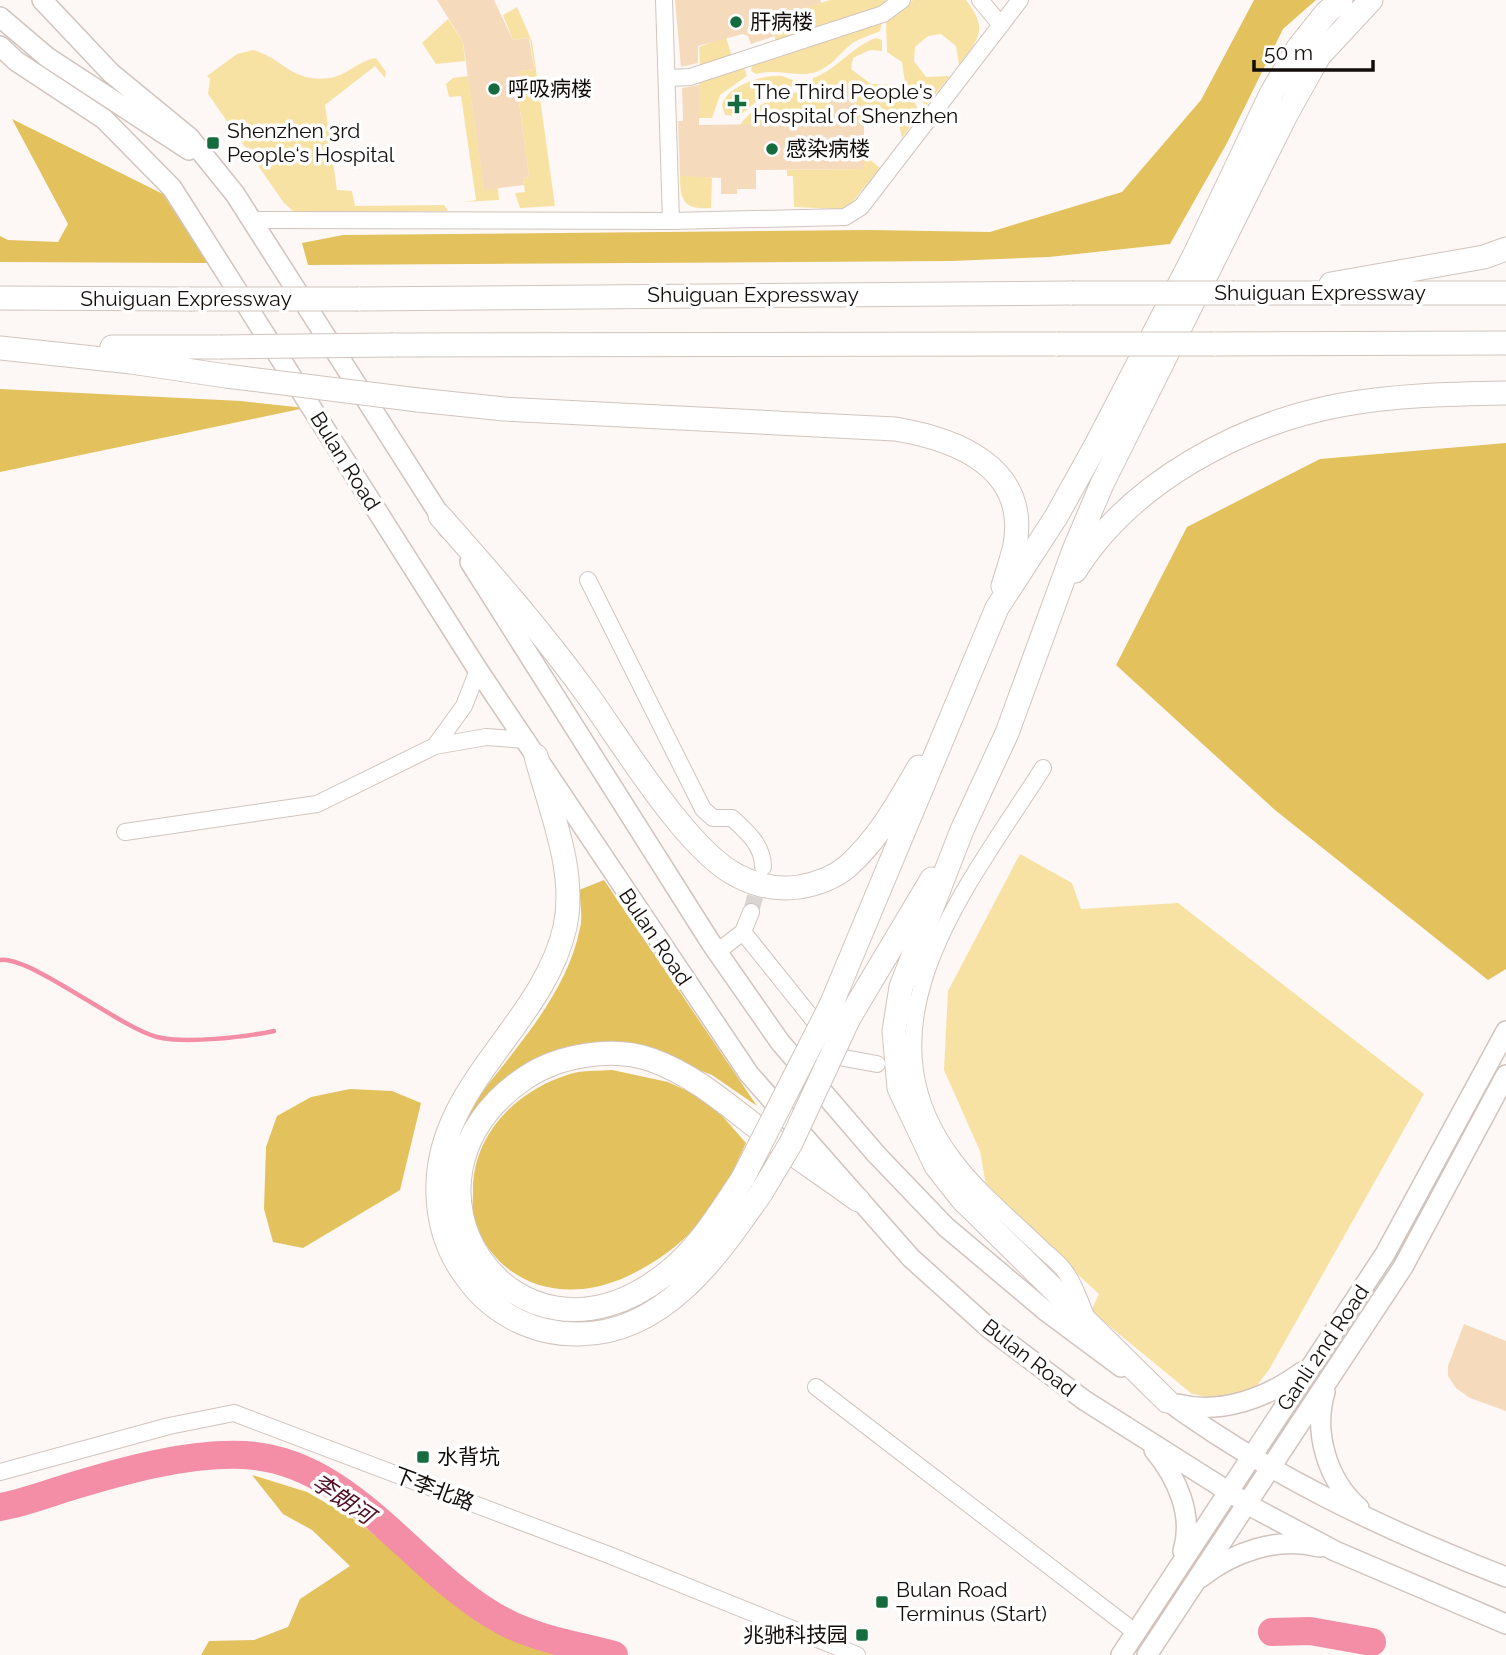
<svg xmlns="http://www.w3.org/2000/svg" width="1506" height="1655" font-family="Raleway,'Noto Sans SC',sans-serif">
<rect width="100%" height="100%" fill="#fdf8f5"/>
<path fill="#f8e2a3" d="M 830,0 L 886,0 L 881,9 L 777,43 L 774,36 L 780,34 L 775,17 Z
M 913,0 L 966,0 C 989,30 979,38 959,65 L 956,46 L 941,34 L 928,36 L 915,47 L 914,61 L 926,77 L 950,76 L 926,106 L 905,82 L 902,62 L 887,52 L 886,20 Z
M 517,7 L 532,41 L 555,206 L 520,208 L 515,193 L 525,192 L 523,178 L 529,177 L 519,102 L 520,71 L 534,69 L 530,38 L 513,40 L 503,15 Z
M 448,19 L 463,42 L 465,61 L 436,64 L 422,43 Z
M 882,21 L 880,31 C 870,36 859,38 850,45 C 839,55 830,67 816,72 C 797,78 779,68 756,74 L 751,71 L 752,63 Z
M 726,37 L 732,57 L 700,65 L 699,47 Z
M 876,38 L 882,40 L 882,51 L 870,50 L 853,58 L 851,69 L 871,84 L 899,85 L 914,99 L 919,114 L 902,138 L 899,124 L 740,125 C 756,102 783,92 810,91 L 813,78 C 838,69 851,47 876,38 Z
M 253,50 C 283,58 291,83 330,78 C 347,75 360,60 376,58 L 386,72 L 385,78 L 375,66 L 325,105 L 337,190 L 352,191 L 355,206 L 444,205 L 448,211 L 295,213 L 284,203 L 208,94 L 210,79 L 207,76 L 237,54 Z
M 744,67 L 747,76 L 720,95 L 712,118 L 699,118 L 699,80 Z
M 468,76 L 484,189 L 498,188 L 499,200 L 463,202 L 476,200 L 461,96 L 449,97 L 446,84 L 453,78 Z
M 782,76 L 793,80 L 794,86 L 757,101 L 739,116 L 725,115 L 722,105 C 727,86 764,74 782,76 Z
M 868,158 L 880,168 L 849,206 L 840,209 L 794,207 L 793,176 L 787,176 L 787,170 L 863,169 L 864,159 Z
M 702,175 L 712,178 L 711,208 C 684,210 680,201 680,176 Z
M 1020,854 L 1072,883 L 1081,909 L 1178,903 L 1424,1094 L 1270,1368 L 1253,1391 L 1229,1401 L 1192,1394 L 1091,1311 L 1099,1294 L 987,1191 L 980,1151 L 944,1070 L 948,991 Z"/>
<path fill="#e3c15c" d="M 1254,0 L 1316,0 L 1283,29 L 1227,143 L 1170,244 L 1049,257 L 951,261 L 308,265 L 302,243 L 343,235 L 869,230 L 990,232 L 1122,192 L 1201,100 Z
M 12,119 L 163,194 L 208,263 L 0,262 L 0,236 L 8,240 L 58,242 L 68,224 Z
M 0,389 L 241,401 L 305,408 L 0,472 Z
M 1506,443 L 1506,969 L 1488,980 L 1275,810 L 1116,665 L 1187,527 L 1320,459 Z
M 604,880 L 757,1106 L 712,1075 L 663,1057 L 525,1067 L 484,1100 L 462,1126 L 470,1108 C 511,1052 566,998 580,928 C 583,916 580,902 579,890 Z
M 612,1070 L 668,1082 L 709,1101 L 746,1143 C 719,1204 692,1245 630,1275 C 569,1305 502,1289 475,1224 C 471,1215 473,1202 473,1192 C 472,1134 517,1090 570,1074 C 583,1070 599,1071 612,1070 Z
M 350,1089 L 392,1091 L 421,1103 L 400,1190 L 303,1248 L 273,1242 L 264,1209 L 266,1147 L 277,1116 L 311,1097 Z
M 252,1475 L 307,1492 L 357,1521 L 491,1630 L 556,1655 L 201,1655 L 209,1641 L 254,1640 L 288,1627 L 300,1599 L 350,1566 L 312,1530 L 283,1514 Z"/>
<g fill="none" stroke-linecap="round" stroke-linejoin="round">
<path stroke="#f38ea6" stroke-width="4.5" d="M 0,960 C 31,956 119,1027 157,1037 C 185,1044 246,1037 274,1031"/>
<path stroke="#f38ea6" stroke-width="28" d="M 0,1507 C 23,1503 44,1495 66,1488 C 122,1471 184,1453 243,1455 C 352,1459 414,1574 503,1621 C 536,1639 577,1645 614,1655
M 1272,1632 L 1310,1631 L 1372,1642"/>
</g>
<path fill="#f6dabc" d="M 437,0 L 494,0 L 513,40 L 529,38 L 534,69 L 520,71 L 519,102 L 529,177 L 523,178 L 524,185 L 484,190 L 463,42 Z
M 675,0 L 820,0 L 821,3 L 775,17 L 780,34 L 751,44 L 748,36 L 743,34 L 698,46 L 698,63 L 681,67 Z
M 699,85 L 699,125 L 828,123 L 828,86 L 853,86 L 853,123 L 864,123 L 864,169 L 756,170 L 756,189 L 737,189 L 737,194 L 721,194 L 721,178 L 680,176 L 678,121 L 683,121 L 682,88 Z
M 1464,1324 L 1506,1341 L 1506,1411 L 1470,1398 L 1456,1388 L 1448,1376 L 1448,1366 Z"/>
<g fill="none" stroke-linecap="round" stroke-linejoin="round">
<path stroke="#dad5d2" stroke-width="16" stroke-dasharray="16 8" stroke-linecap="butt" d="M 751,912 L 761,874"/>
<g stroke="#d1c4be" stroke-width="18">
<path id="minor" d="M 664,0 L 671,221
M 980,0 L 1001,25
M 668,78 L 690,77 L 883,14 L 902,0
M 251,220 L 671,221 L 845,217 L 861,207 L 1020,0
M 588,580 L 703,809 L 713,818 L 732,818 C 747,832 763,845 763,867
M 435,746 L 464,706 L 478,670
M 1043,768 C 969,885 850,1024 954,1160 C 978,1192 1011,1219 1040,1247 C 1048,1255 1060,1263 1066,1273 C 1075,1285 1080,1302 1086,1316
M 125,832 L 317,804 L 435,746 L 486,737 L 527,740
M 743,932 L 844,1058 L 877,1064
M 717,952 L 743,932 L 751,912
M 816,1387 L 1135,1632
M 0,1472 L 169,1426 L 234,1413 L 609,1555 L 857,1655"/>
</g>
<g stroke="#d1c4be" stroke-width="22">
<path id="major" d="M 42,0 L 111,73 L 189,137 L 235,194 L 448,528
M 0,17 L 47,57 L 189,150
M 0,46 L 16,61 L 104,119 L 172,188 L 478,670 L 749,1074 L 911,1258 L 990,1329 L 1084,1400 L 1256,1509 L 1335,1551 L 1506,1624
M 470,562 L 711,943 L 780,1042 L 876,1154 L 946,1227 L 1047,1312 L 1121,1367
M 1325,1392 C 1313,1432 1327,1480 1359,1508
M 1157,1393 C 1261,1472 1385,1530 1506,1577
M 1177,1404 C 1220,1415 1267,1398 1302,1372
M 1154,1450 C 1177,1478 1194,1515 1183,1551
M 1200,1578 C 1233,1552 1278,1536 1319,1547
M 1121,1655 L 1385,1254 L 1506,1031
M 1147,1655 L 1403,1267 L 1506,1075"/>
</g>
<g stroke="#d1c4be" stroke-width="25">
<path id="highway" d="M 1331,284 L 1484,257 L 1506,249
M 1235,293 L 1506,293
M 0,298 L 189,299
M 358,299 L 1072,293
M 1213,344 L 1506,343
M 393,345 L 1058,344
M 112,347 L 220,347
M 0,348 L 131,362 L 226,376
M 418,400 L 504,409 L 895,429 C 956,439 1029,467 1015,545 C 1012,559 1007,573 1003,586
M 440,516 C 492,575 543,633 589,697 C 623,744 688,852 738,876 C 757,886 778,890 799,887 C 817,884 834,878 848,866 C 879,838 898,803 919,767
M 1075,571 C 1131,482 1240,424 1341,405 C 1396,395 1450,394 1506,393
M 536,756 C 550,810 577,871 565,927 C 543,1026 433,1087 438,1195 C 439,1226 448,1253 467,1278 C 494,1315 535,1335 580,1334 C 665,1333 718,1255 761,1193
M 831,1005 L 997,608 L 1056,517 L 1096,445 L 1194,256 L 1271,94 L 1298,48 L 1326,13 L 1341,0
M 849,1018 L 932,879
M 743,1178 C 720,1213 697,1251 663,1276 C 513,1391 372,1182 525,1078 C 559,1055 613,1046 652,1060 C 691,1074 723,1101 755,1126 C 788,1152 824,1175 858,1200
M 1167,1401 L 962,1199 L 936,1166 L 899,1088 L 894,1031 L 901,987 L 962,830 L 1007,733 L 1074,550 L 1102,484 L 1287,113 L 1319,56 L 1371,0"/>
</g>
<use href="#minor" stroke="#fff" stroke-width="16"/>
<use href="#major" stroke="#fff" stroke-width="19"/>
<use href="#highway" stroke="#fff" stroke-width="23"/>
<g stroke="#d1c4be" stroke-width="25" stroke-linecap="butt">
<path id="highway-bridge" d="M 1072,293 L 1235,293
M 189,299 L 358,299
M 1058,344 L 1213,344
M 220,347 L 393,345
M 226,376 L 418,400
M 743,1178 L 831,1005
M 761,1193 L 791,1143 L 849,1018"/>
</g>
<use href="#highway-bridge" stroke="#fff" stroke-width="23"/>
</g>
<g fill="#146c3f" stroke="#fff" stroke-width="2.5">
<circle cx="736" cy="22" r="7"/>
<circle cx="494" cy="89" r="7"/>
<path d="M733.5 93.5h7v7h7v7h-7v7h-7v-7h-7v-7h7z"/>
<rect x="206" y="136" width="14" height="14" rx="3.5"/>
<circle cx="772" cy="149" r="7"/>
<rect x="416" y="1450" width="14" height="14" rx="3.5"/>
<rect x="875" y="1595" width="14" height="14" rx="3.5"/>
<rect x="855" y="1628" width="14" height="14" rx="3.5"/>
</g>
<g text-anchor="middle" stroke-width="7" stroke-linejoin="round" paint-order="stroke">
<g font-size="21" fill="#120d0b" stroke="#fff" text-anchor="start">
<text x="750" y="29">肝病楼</text>
<text x="508" y="96">呼吸病楼</text>
<text x="753" y="99">The Third People's<tspan x="753" dy="24">Hospital of Shenzhen</tspan></text>
<text x="227" y="138">Shenzhen 3rd<tspan x="227" dy="24">People‘s Hospital</tspan></text>
<text x="786" y="156">感染病楼</text>
<text x="437" y="1464">水背坑</text>
<text x="896" y="1597">Bulan Road<tspan x="896" dy="24">Terminus (Start)</tspan></text>
<text x="848" y="1642" text-anchor="end">兆驰科技园</text>
</g>
<g font-size="21" fill="#120d0b" stroke="#fff">
<text x="1320" y="300">Shuiguan Expressway</text>
<text x="753" y="302">Shuiguan Expressway</text>
<text x="186" y="306">Shuiguan Expressway</text>
<text transform="translate(345 461) rotate(58)" y="7">Bulan Road</text>
<text transform="translate(655 937) rotate(56)" y="7">Bulan Road</text>
<text transform="translate(1323 1348) rotate(-56)" y="7">Ganli 2nd Road</text>
<text transform="translate(1029 1358) rotate(38)" y="7">Bulan Road</text>
<text transform="translate(434 1489) rotate(21)" y="7">下李北路</text>
</g>
<g font-size="23" font-style="italic" fill="#4f1025" stroke="#fff">
<text transform="translate(343 1499) rotate(34)" y="8">李朗河</text>
</g>
</g>
<path d="M1254 60v10h119v-10" fill="none" stroke="#120d0b" stroke-width="3.5"/>
<text x="1264" y="60" font-size="21" fill="#120d0b" stroke="#ffffff" stroke-width="5" paint-order="stroke">50 m</text>
</svg>
